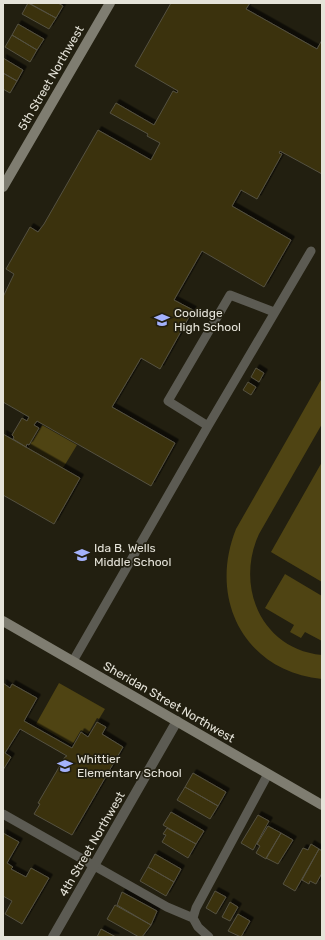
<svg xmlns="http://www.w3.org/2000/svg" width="325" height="940" font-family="Rubik,sans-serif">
<defs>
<filter id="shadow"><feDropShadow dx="3.5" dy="-3.5" stdDeviation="0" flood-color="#0009"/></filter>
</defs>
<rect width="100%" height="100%" fill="#221f10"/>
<path fill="#4f4413" d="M 322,378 L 322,424 L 259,534 C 235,586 261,649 322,655 L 322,679 C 244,671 208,599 236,529 Z
M 42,425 L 77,445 L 63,468 L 28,448 Z
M 322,462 L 322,582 L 271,552 Z
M 285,574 L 322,596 L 322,641 L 305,632 L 301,638 L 290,632 L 294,625 L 265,608 Z
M 59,683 L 105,709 L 99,719 L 97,718 L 88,734 L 81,730 L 72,745 L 36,724 Z"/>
<path fill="#3a320c" stroke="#555141" filter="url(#shadow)" d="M 28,3 L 56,18 L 49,29 L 22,14 Z
M 29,3 L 58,3 L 63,6 L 56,18 Z
M 171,3 L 250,3 L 246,9 L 317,49 L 322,40 L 322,174 L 280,151 L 279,153 L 282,154 L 257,199 L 241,190 L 232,206 L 291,240 L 264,287 L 202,251 L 174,300 L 193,310 L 160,369 L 141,358 L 112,407 L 175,443 L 151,486 L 37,421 L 34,425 L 39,428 L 29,445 L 27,444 L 26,447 L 13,439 L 14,437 L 12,435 L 22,418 L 27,421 L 29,417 L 3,402 L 3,297 L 14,274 L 6,269 L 30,227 L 38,232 L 44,224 L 98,130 L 151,160 L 160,143 L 147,136 L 148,134 L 110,113 L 116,103 L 154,125 L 173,91 L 177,93 L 178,91 L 135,66 Z
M 18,24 L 44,39 L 37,50 L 12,35 Z
M 12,35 L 37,50 L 30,62 L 5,47 Z
M 3,58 L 23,70 L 17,81 L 3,73 Z
M 3,73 L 17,81 L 10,93 L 3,89 Z
M 256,368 L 264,373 L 259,382 L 251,377 Z
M 248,382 L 256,387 L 251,395 L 243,390 Z
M 3,434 L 80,478 L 54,524 L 3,495 Z
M 3,683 L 10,688 L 12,684 L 37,698 L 24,721 L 72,748 L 81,732 L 88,737 L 97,722 L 106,727 L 102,734 L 123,747 L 72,835 L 34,814 L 40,804 L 38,803 L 65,757 L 67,756 L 20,729 L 5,753 L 11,757 L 3,770 Z
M 193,773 L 226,792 L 218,806 L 185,787 Z
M 185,787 L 218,806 L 210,819 L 177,800 Z
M 171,812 L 204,831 L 196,844 L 163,825 Z
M 258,815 L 269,821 L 253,850 L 241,843 Z
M 268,826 L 281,833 L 266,859 L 256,853 L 260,846 L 257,844 Z
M 167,828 L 196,844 L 188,858 L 162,842 L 166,835 L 163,834 Z
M 3,833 L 19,842 L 7,863 L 13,867 L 11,869 L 26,877 L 31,868 L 49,878 L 22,924 L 5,914 L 12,901 L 3,896 Z
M 281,833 L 293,840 L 278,864 L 266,858 Z
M 311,844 L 319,849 L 295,891 L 283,884 L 303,848 L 308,850 Z
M 319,849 L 322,851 L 322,873 L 316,884 L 310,881 L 309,884 L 302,880 Z
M 155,854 L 181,869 L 174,882 L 148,867 Z
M 148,867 L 174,882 L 166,896 L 140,881 Z
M 215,891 L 226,897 L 216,914 L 206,908 Z
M 122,892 L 157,911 L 151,925 L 117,905 Z
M 230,902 L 238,907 L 230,921 L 222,917 Z
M 115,905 L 151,925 L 142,937 L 139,937 L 107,919 Z
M 238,914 L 250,921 L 241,937 L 228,931 Z
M 101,929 L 116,937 L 94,937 L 97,937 Z"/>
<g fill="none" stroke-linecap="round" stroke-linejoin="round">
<path stroke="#5c5b53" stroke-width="9" d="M 208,426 L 168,401 L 230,295 L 274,312
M 73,661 L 208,426 L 311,251
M 3,814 L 167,907 L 193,918
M 209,937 L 198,927 L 193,918 L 196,908 L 268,774"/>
<path stroke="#5c5b53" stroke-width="10" d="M 53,937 L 177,721"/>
<path stroke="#7f7d71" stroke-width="10" d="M 3,187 L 110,3
M 3,621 L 322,805"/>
</g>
<defs>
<g id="school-bare" transform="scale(1.2)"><path d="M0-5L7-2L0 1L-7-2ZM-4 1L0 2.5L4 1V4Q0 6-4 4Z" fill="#a4b2fc" stroke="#221f10" stroke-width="2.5" paint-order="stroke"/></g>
</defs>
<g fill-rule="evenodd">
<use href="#school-bare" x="162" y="320"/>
<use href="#school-bare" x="82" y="555"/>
<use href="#school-bare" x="65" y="766"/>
</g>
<g text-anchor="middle" stroke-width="3.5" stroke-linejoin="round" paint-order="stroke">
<g font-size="12" fill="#e5e3d9" stroke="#221f10">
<text transform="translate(51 78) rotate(-60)" y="4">5th Street Northwest</text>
<text transform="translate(169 702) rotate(30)" y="4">Sheridan Street Northwest</text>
<text transform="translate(92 844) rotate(-60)" y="4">4th Street Northwest</text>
</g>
<g font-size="12" fill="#e5e3d9" stroke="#221f10" text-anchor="start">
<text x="174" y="317">Coolidge<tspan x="174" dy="14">High School</tspan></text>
<text x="94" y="552">Ida B. Wells<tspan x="94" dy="14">Middle School</tspan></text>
<text x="77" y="763">Whittier<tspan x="77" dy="14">Elementary School</tspan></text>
</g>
</g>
<rect width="325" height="940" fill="none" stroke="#e5e3d9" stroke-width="8"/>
</svg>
